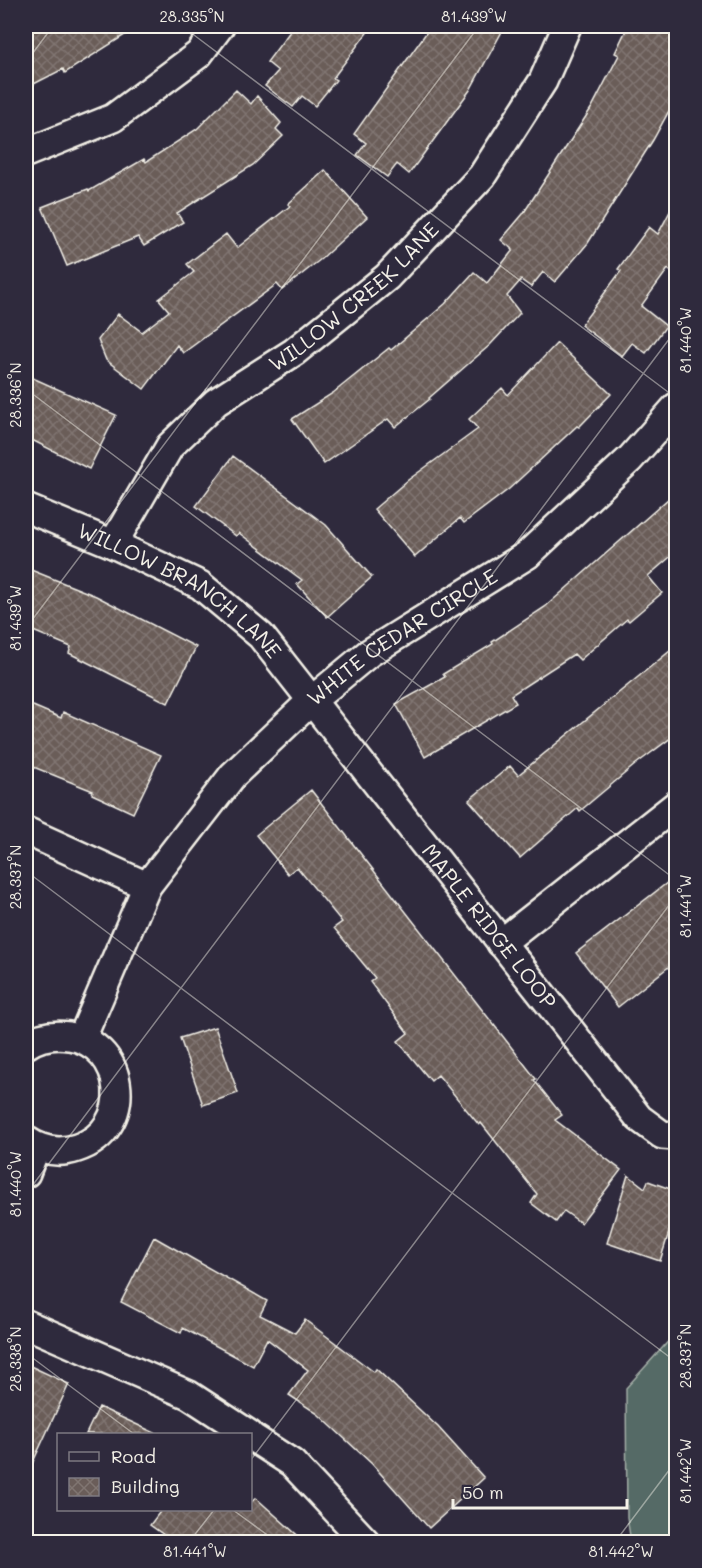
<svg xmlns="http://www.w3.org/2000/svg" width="702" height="1568" font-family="Mali,sans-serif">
<defs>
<pattern id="building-cross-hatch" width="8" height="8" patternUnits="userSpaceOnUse" patternTransform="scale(1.5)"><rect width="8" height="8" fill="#6a5d59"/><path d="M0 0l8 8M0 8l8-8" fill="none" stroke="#807571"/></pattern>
</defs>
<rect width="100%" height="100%" fill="#2f2a3d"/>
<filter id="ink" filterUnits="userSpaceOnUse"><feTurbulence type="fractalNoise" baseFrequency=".0167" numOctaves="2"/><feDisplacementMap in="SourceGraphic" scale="12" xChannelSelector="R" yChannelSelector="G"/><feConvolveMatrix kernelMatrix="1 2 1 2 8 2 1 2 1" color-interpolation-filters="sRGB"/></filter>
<g filter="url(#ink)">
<path fill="#546b66" stroke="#a4aea7" stroke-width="1.5" d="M 675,1334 L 676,1513 L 673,1542 L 631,1542 L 627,1517 L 626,1388 Z"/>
<path fill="url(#building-cross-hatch)" stroke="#f4f1e8" stroke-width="1.5" d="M 26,26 L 139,26 L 65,73 L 63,69 L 26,88 Z
M 294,26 L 372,26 L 333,78 L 336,80 L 315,106 L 302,96 L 293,107 L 265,86 L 278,71 L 267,62 Z
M 431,26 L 505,26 L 470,90 L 409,174 L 397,164 L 387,177 L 357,155 L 366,143 L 354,134 Z
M 628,26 L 676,26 L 676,98 L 653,140 L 588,243 L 555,282 L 543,272 L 531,287 L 521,280 L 507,296 L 520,313 L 490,345 L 429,398 L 430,399 L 395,427 L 388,419 L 324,464 L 292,419 L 333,393 L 389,348 L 391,350 L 445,304 L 474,272 L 487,283 L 513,250 L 501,240 L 523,214 L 592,107 L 619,55 L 615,53 Z
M 236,90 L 251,104 L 257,96 L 281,123 L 276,129 L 283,136 L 253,165 L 177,213 L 183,222 L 144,246 L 138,237 L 67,266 L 42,207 L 88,189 L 89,191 L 144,159 L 146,162 L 197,129 Z
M 325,170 L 367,217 L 321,259 L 282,290 L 277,284 L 183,353 L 177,345 L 144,389 L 106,360 L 98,340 L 118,314 L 142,332 L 169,311 L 159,299 L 194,272 L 187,264 L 226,234 L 237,248 L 290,206 L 288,204 Z
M 676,200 L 676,276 L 668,269 L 641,306 L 666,326 L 646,353 L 632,343 L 622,356 L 581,325 L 621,271 L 618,269 L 649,227 L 658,234 Z
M 557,343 L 611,394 L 579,427 L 577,426 L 509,489 L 464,523 L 460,518 L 415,557 L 374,509 L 408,480 L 478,429 L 469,419 L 502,388 L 508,395 Z
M 26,375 L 116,415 L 89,469 L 26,437 Z
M 233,456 L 326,525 L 372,577 L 327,617 L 297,584 L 302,580 L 239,533 L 236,536 L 196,506 Z
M 676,492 L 676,552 L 648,576 L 662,593 L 629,621 L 627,619 L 580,660 L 574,654 L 511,695 L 516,703 L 425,757 L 396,704 L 445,677 L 443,674 L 493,644 L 492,642 L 545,607 Z
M 26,568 L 96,596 L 196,647 L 168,703 L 69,653 L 71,647 L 26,628 Z
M 676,646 L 676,734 L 636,764 L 580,811 L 578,808 L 520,858 L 469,800 L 510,766 L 518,775 Z
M 26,703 L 61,718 L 63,712 L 161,755 L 133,813 L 92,794 L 93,791 L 26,764 Z
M 311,790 L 536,1079 L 534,1080 L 562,1115 L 555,1120 L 621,1170 L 581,1223 L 564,1211 L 556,1222 L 531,1203 L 537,1194 L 481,1123 L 479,1125 L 438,1075 L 431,1081 L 398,1041 L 408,1033 L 370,982 L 375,978 L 334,928 L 342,922 L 297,867 L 288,874 L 256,835 Z
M 676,876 L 676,961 L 618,1007 L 576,953 Z
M 215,1027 L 238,1093 L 203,1105 L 180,1038 Z
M 628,1175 L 645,1188 L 648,1181 L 676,1191 L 676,1210 L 660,1261 L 607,1243 Z
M 154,1237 L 267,1301 L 260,1315 L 295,1333 L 305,1320 L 374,1372 L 376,1369 L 438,1427 L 484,1478 L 429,1528 L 372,1464 L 318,1414 L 289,1395 L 308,1370 L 267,1339 L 253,1366 L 183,1328 L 181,1333 L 121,1302 Z
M 26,1364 L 69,1384 L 26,1477 Z
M 99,1407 L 157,1434 L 86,1434 Z
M 256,1498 L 305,1542 L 174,1542 L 150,1525 L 162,1509 L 250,1509 L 250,1503 Z"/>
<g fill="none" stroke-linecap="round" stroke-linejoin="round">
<g stroke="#f4f1e8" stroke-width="32">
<g id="street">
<path d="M 26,153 L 113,118 L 199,54 L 220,26"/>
<path id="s1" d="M 26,508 L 113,544 L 200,585 L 261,636 L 639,1118 L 662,1135 L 676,1136"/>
<path id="s2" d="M 113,544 L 170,446 L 216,402 L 294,352 L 387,277 L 482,176 L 543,81 L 567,26"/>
<path d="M 26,831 L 147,886"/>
<path d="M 501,943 L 676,805"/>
<path id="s3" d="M 82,1038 L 147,886 L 233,775 L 311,701 L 369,653 L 527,555 L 630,459 L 676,407"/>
<path d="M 26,1045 C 39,1036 53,1034 69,1036 C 128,1045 135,1130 77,1148 C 59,1154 42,1151 26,1140"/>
<path d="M 26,1173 L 36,1147"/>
<path d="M 26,1324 L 189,1395 L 249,1434"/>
<path d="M 250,1436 L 292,1463 L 366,1542"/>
</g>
</g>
<use href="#street" stroke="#2f2a3d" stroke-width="27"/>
</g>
</g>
<path fill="none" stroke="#f4f1e8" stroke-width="1.5" stroke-opacity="0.45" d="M 182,26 L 676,398M 26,62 L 53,26M 26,389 L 676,880M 26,628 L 479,26M 26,871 L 676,1362M 26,1194 L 676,330M 26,1353 L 134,1434M 250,1461 L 676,896M 233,1510 L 277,1542M 189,1542 L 214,1510M 615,1542 L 676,1461"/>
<g text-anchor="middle" stroke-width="4.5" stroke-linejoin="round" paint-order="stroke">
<g font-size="21" fill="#f4f1e8" stroke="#2f2a3d">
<text dy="7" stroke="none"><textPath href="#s2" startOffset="351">WILLOW CREEK LANE</textPath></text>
<text dy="7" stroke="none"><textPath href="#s1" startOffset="176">WILLOW BRANCH LANE</textPath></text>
<text dy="7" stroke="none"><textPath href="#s3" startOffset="525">WHITE CEDAR CIRCLE</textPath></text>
<text dy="7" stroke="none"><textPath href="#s1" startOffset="639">MAPLE RIDGE LOOP</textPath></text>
</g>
</g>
<rect width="702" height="1568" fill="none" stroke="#2f2a3d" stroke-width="66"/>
<rect x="57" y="1433" width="195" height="78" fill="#2f2a3d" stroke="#7e7a81" stroke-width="1.5"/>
<rect x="69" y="1452" width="30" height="9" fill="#2f2a3d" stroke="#7e7a81" stroke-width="1.5"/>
<text x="111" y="1463" font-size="18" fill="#f4f1e8">Road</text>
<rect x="69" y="1478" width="30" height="18" fill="url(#building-cross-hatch)" stroke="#7e7a81" stroke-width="1.5"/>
<text x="111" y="1493" font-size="18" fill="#f4f1e8">Building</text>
<path d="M453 1499v9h174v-9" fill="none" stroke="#f4f1e8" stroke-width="3"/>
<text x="462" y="1499" font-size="18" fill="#f4f1e8" stroke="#2f2a3d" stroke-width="4.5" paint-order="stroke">50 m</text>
<rect x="33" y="33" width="636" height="1502" fill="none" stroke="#f4f1e8" stroke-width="2"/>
<g font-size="15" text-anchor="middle" fill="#f4f1e8">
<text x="192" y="22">28.335°N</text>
<text x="474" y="22">81.439°W</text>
<text transform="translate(686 340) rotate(-90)" y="5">81.440°W</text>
<text transform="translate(16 395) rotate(-90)" y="5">28.336°N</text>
<text transform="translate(16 618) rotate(-90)" y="5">81.439°W</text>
<text transform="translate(16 877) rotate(-90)" y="5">28.337°N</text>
<text transform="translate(686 906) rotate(-90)" y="5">81.441°W</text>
<text transform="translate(16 1184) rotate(-90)" y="5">81.440°W</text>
<text transform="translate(686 1356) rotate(-90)" y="5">28.337°N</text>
<text transform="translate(16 1359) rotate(-90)" y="5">28.338°N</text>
<text transform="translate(686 1471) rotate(-90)" y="5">81.442°W</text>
<text x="195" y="1557">81.441°W</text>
<text x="621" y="1557">81.442°W</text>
</g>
</svg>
